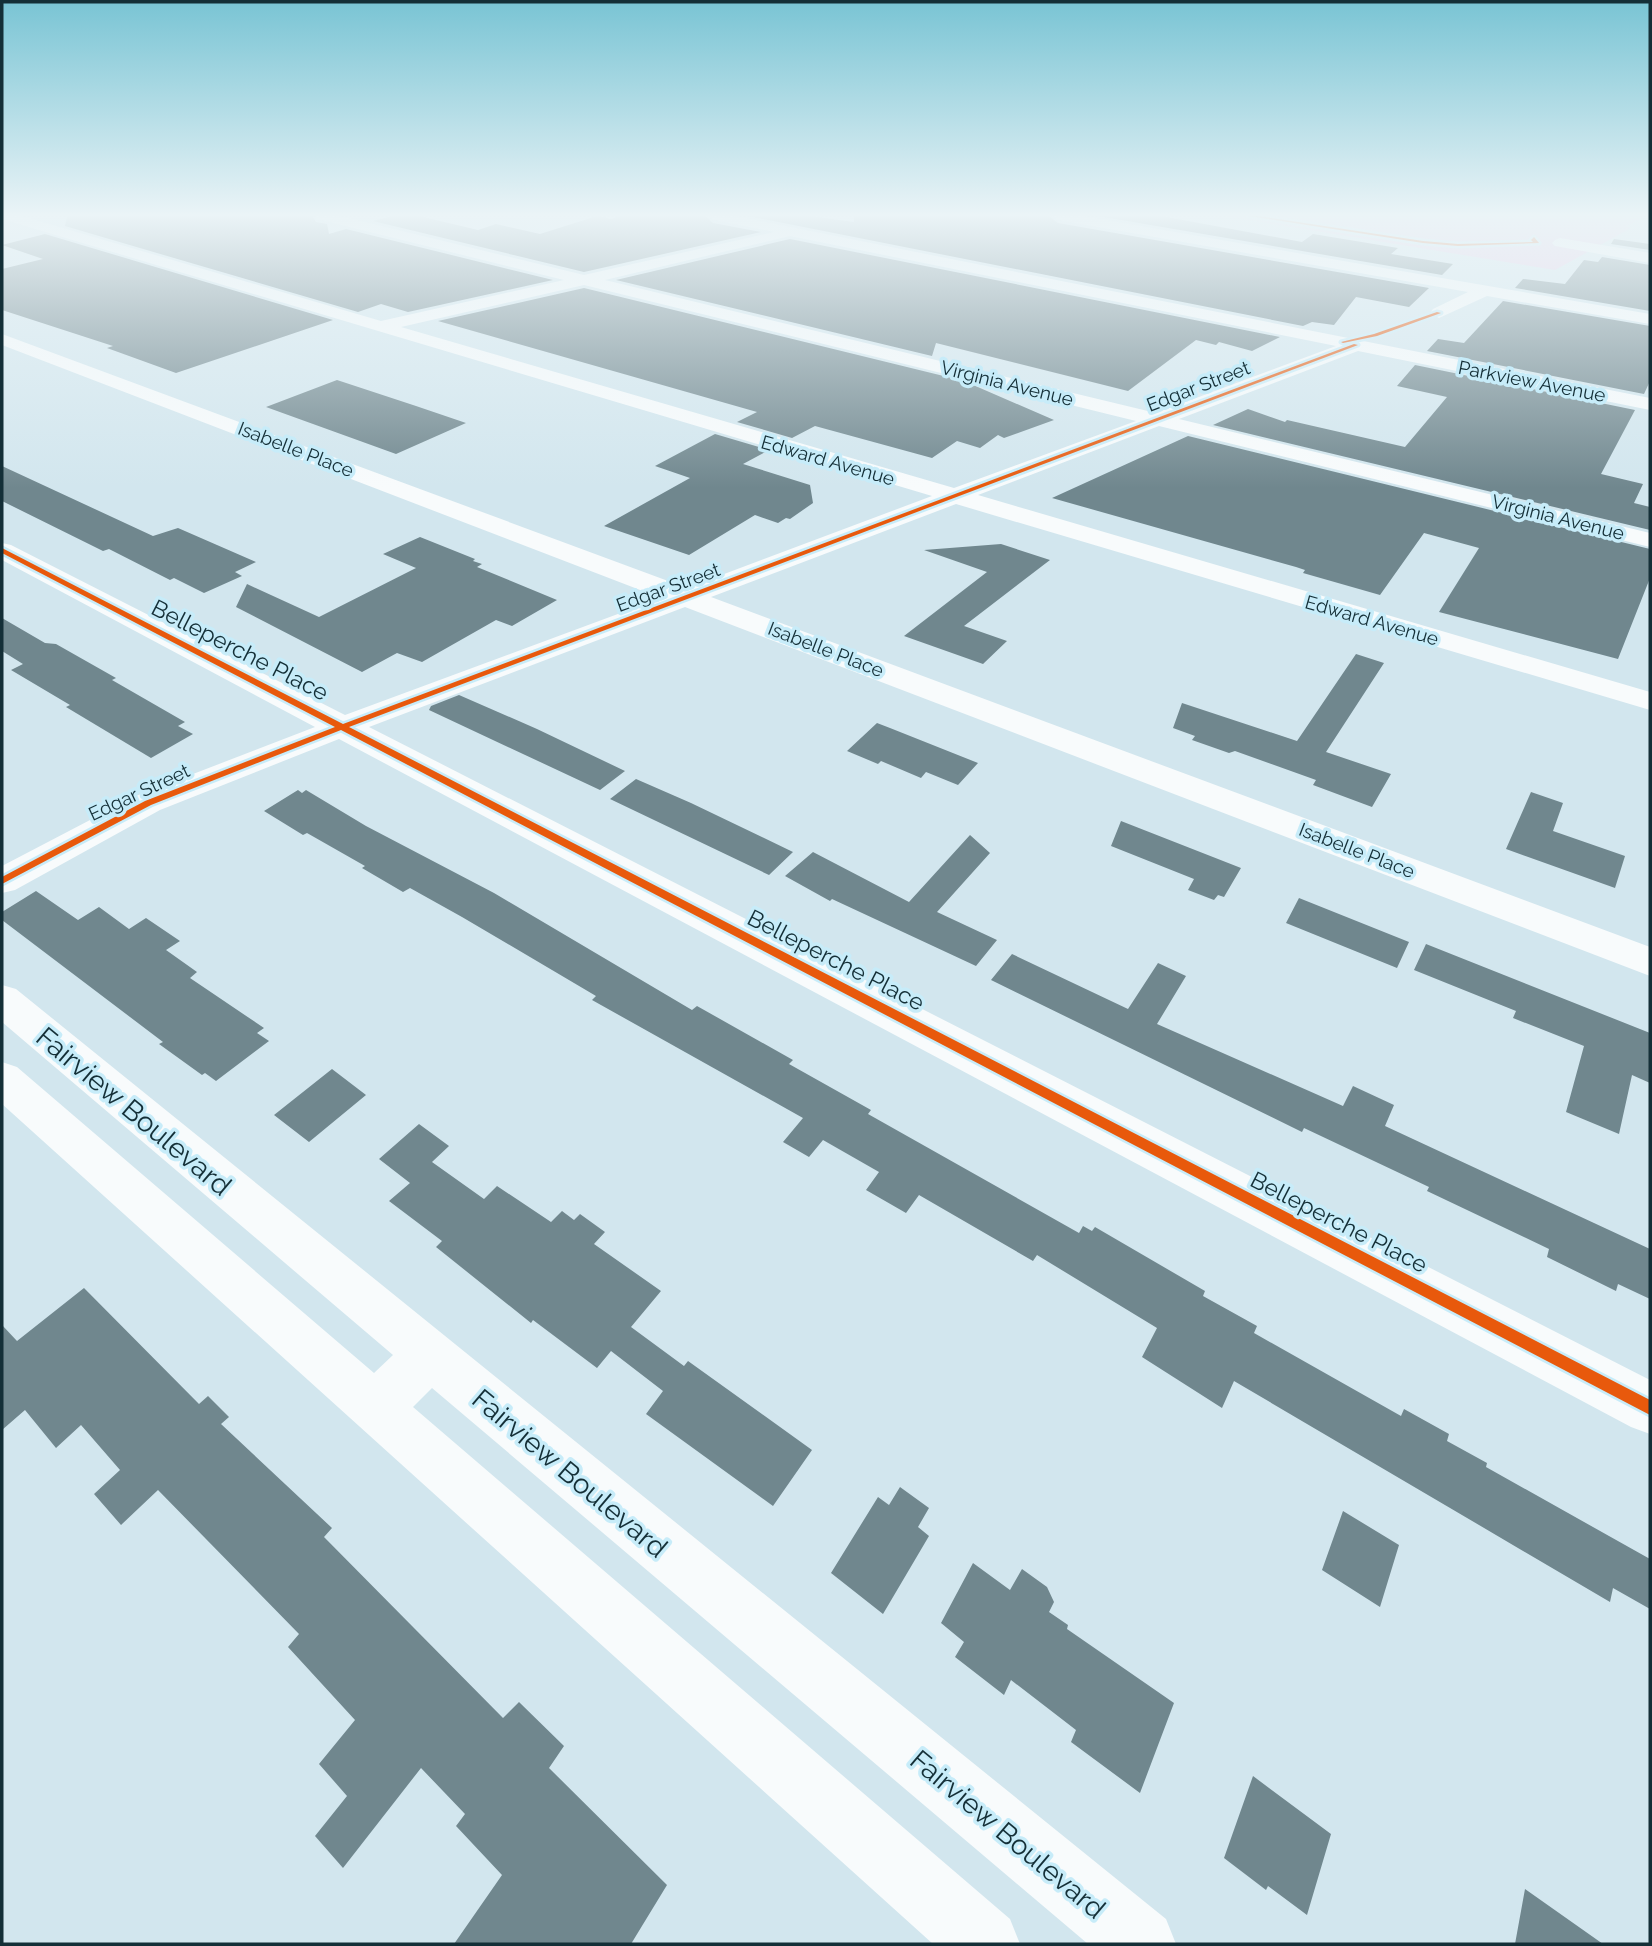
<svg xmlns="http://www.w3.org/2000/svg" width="1652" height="1946" font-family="Raleway,sans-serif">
<rect width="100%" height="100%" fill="#d2e6ee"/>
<path fill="#eacae7" d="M 1224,216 L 1646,216 L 1627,226 L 1631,228 L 1555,270 Z"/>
<path fill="#70878e" d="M 67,216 L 312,216 L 316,222 L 327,224 L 329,234 L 346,229 L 553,280 L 408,312 L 381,304 L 358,312 L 65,226 Z
M 393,216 L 419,216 L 478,230 L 496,224 L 540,234 L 597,216 L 611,219 L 621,216 L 705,216 L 713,223 L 761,232 L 584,272 L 373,221 Z
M 748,216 L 810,216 L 854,222 L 854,216 L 1049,216 L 1058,223 L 1429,288 L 1409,307 L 1356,297 L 1334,325 L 1312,322 L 1303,326 Z
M 1098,216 L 1161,216 L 1302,242 L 1313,234 L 1398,248 L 1391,254 L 1453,264 L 1442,275 Z
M 45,234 L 333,320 L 176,373 L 107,348 L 113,346 L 2,310 L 2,269 L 43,259 L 2,245 Z
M 790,239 L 1280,337 L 1252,351 L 1219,342 L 1216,345 L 1196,340 L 1128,391 L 936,343 L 932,356 L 616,280 Z
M 1614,239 L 1650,244 L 1650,250 L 1611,244 Z
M 1602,257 L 1650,265 L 1650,311 L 1515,288 L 1523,279 L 1565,284 L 1584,260 L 1598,262 Z
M 584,288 L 964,381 L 1054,420 L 1004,438 L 998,435 L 980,448 L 957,441 L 932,458 L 815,426 L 792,438 L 737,422 L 757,412 L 438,321 Z
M 1503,301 L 1650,326 L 1650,381 L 1644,394 L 1427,351 L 1438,339 L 1464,343 Z
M 1415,365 L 1635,410 L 1601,474 L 1643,484 L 1634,503 L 1650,507 L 1650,530 L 1213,425 L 1248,409 L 1285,422 L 1287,420 L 1405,447 L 1447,397 L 1397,386 Z
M 337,380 L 416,406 L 466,423 L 396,454 L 266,407 Z
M 715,434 L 769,450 L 743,464 L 810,485 L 813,503 L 790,519 L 786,518 L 778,523 L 755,515 L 689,555 L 604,526 L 690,478 L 655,466 Z
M 1188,436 L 1650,549 L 1650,578 L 1618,659 L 1439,612 L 1479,548 L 1424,533 L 1380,595 L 1303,573 L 1305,570 L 1296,567 L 1052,498 Z
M 2,466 L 153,536 L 178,528 L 256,562 L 235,572 L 242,576 L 204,593 L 174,578 L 170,580 L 109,549 L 103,551 L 2,501 Z
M 420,537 L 475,559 L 473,561 L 482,564 L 477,567 L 557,600 L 512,626 L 496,620 L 422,662 L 397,653 L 362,672 L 236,607 L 247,584 L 319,617 L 416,568 L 383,554 Z
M 1001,544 L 1050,560 L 964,626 L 1007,641 L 983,664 L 904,636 L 987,572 L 924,550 Z
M 2,618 L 45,643 L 56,644 L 116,678 L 112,680 L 185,722 L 178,726 L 193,734 L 151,758 L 66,707 L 70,705 L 11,670 L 23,664 L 2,651 Z
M 1356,654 L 1384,663 L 1326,752 L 1391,774 L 1372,807 L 1313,785 L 1316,780 L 1235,751 L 1229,753 L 1192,740 L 1195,736 L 1173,728 L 1182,703 L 1297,741 Z
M 459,695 L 537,729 L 625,771 L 600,790 L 429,710 L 431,706 Z
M 877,723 L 890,728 L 978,763 L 958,785 L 926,772 L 921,778 L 881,761 L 878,764 L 847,751 Z
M 636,779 L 691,803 L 793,852 L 769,875 L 610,799 Z
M 298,790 L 302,793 L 306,790 L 366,826 L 494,893 L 692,1010 L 697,1006 L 793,1060 L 789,1064 L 871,1110 L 868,1114 L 1079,1233 L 1083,1226 L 1092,1231 L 1095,1227 L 1205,1291 L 1203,1296 L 1257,1326 L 1254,1333 L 1401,1416 L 1404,1409 L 1449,1434 L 1447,1441 L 1487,1463 L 1486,1467 L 1650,1559 L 1650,1609 L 1613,1588 L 1610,1602 L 1234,1381 L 1222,1408 L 1142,1357 L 1157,1328 L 1037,1255 L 1033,1261 L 919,1195 L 906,1213 L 866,1190 L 879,1172 L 823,1140 L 809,1157 L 783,1142 L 803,1118 L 592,1000 L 596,996 L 462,917 L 410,888 L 403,892 L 362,868 L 365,866 L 307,833 L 303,835 L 264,811 Z
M 1531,792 L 1563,803 L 1553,831 L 1625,856 L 1615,888 L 1506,849 Z
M 1121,821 L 1241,868 L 1224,897 L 1218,895 L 1214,900 L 1188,890 L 1194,879 L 1111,846 Z
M 970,835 L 990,853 L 937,912 L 997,940 L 976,966 L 832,899 L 830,901 L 785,876 L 813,852 L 909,902 Z
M 36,891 L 78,920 L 99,907 L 129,929 L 146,918 L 180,941 L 166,950 L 197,972 L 190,978 L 264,1028 L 257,1033 L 269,1041 L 216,1081 L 205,1073 L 202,1075 L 159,1044 L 163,1042 L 2,920 L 2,912 Z
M 1299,898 L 1409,942 L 1397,968 L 1286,923 Z
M 1426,944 L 1650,1033 L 1650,1083 L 1632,1075 L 1619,1134 L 1566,1112 L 1584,1046 L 1513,1018 L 1516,1011 L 1414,970 Z
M 1012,954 L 1128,1009 L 1158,963 L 1186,976 L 1157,1024 L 1343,1106 L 1353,1086 L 1394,1105 L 1385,1126 L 1650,1249 L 1650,1299 L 1618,1284 L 1616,1291 L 1547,1257 L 1549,1249 L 1427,1191 L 1429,1187 L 1304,1128 L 1302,1132 L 991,980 Z
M 332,1069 L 366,1095 L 309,1142 L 274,1115 Z
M 419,1124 L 449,1146 L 432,1162 L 484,1199 L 497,1186 L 551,1222 L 562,1211 L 574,1220 L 580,1214 L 605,1232 L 594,1244 L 661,1291 L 631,1327 L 684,1366 L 688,1361 L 812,1450 L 773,1506 L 646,1414 L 663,1391 L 611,1351 L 597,1368 L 533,1320 L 531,1323 L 436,1247 L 442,1241 L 389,1201 L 410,1183 L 379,1159 Z
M 84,1288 L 199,1404 L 208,1396 L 229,1417 L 221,1424 L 332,1528 L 324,1537 L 503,1718 L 519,1702 L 564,1746 L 549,1768 L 667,1885 L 631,1944 L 454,1944 L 502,1875 L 456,1826 L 465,1814 L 421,1768 L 343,1868 L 315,1836 L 347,1796 L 319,1764 L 355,1720 L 288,1647 L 299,1634 L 158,1490 L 121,1525 L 94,1494 L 120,1470 L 81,1425 L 56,1448 L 25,1410 L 2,1430 L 2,1325 L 17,1341 Z
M 900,1487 L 929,1508 L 918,1527 L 929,1536 L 883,1614 L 831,1573 L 878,1497 L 889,1505 Z
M 1343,1511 L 1399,1545 L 1380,1607 L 1322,1570 Z
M 973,1563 L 1010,1590 L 1022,1569 L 1047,1587 L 1054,1602 L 1049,1612 L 1068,1625 L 1067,1629 L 1174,1703 L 1140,1793 L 1071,1742 L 1076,1730 L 1011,1680 L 1004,1695 L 955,1657 L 964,1642 L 941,1623 Z
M 1253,1776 L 1331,1834 L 1307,1915 L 1268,1886 L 1266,1890 L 1224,1858 Z
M 1525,1889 L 1603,1944 L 1515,1944 Z"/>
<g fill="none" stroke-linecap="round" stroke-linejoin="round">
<path fill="#f8fbfc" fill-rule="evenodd" d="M 2,216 L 22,216 L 381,321 L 564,280 L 317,219 L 315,216 L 340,216 L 584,275 L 774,232 L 714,220 L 707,216 L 735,216 L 1650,398 L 1650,410 L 1358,351 L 1179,419 L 1650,533 L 1650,547 L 1159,426 L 978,495 L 1650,692 L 1650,710 L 956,504 L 711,597 L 1650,947 L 1650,976 L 685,607 L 369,727 L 1650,1380 L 1650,1434 L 1631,1427 L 339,739 L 160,810 L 15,890 L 2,893 L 2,866 L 136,796 L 315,727 L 2,560 L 2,543 L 11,545 L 345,715 L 661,598 L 2,345 L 2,334 L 687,588 L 932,496 L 2,219 ZM 790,236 L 1336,346 L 1156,413 L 605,280 ZM 584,285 L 1136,421 L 954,488 L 401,327 Z
M 1051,216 L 1083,216 L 1650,314 L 1650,324 L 1487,296 L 1439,318 L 1430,313 L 1433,309 L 1468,292 L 1058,220 Z
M 1560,238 L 1650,253 L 1650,263 L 1555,246 L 1552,243 L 1555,240 Z
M 2,985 L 16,989 L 1166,1919 L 1176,1944 L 1088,1944 L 432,1388 L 413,1407 L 1010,1919 L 1020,1944 L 933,1944 L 2,1104 L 2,1062 L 17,1067 L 374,1373 L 393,1355 L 2,1022 Z"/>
<g stroke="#c7ecf9" stroke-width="5">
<path id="cycleway" d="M 1249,216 L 1259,216 L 1423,241 L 1458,244 L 1533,242 L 1531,240 L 1534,237 L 1539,243 L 1458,246 L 1423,243 Z
M 1437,312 L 1441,313 L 1377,336 L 1343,343 L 1341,342 L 1374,334 Z
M 1354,344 L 1358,345 L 349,727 L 1650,1400 L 1650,1415 L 341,730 L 151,805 L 2,884 L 2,877 L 145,801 L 335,727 L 2,553 L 2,548 L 343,724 Z"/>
</g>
<use href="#cycleway" fill="#e8590c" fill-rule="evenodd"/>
</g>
<linearGradient id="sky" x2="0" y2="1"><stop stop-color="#79c4d4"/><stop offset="0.44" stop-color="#ebf4f7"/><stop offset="1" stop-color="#ebf4f7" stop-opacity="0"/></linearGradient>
<rect width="1652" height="488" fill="url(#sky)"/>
<g text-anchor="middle" stroke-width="7" stroke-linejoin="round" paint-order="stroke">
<g font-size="19" fill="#142f37" stroke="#c7ecf9">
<text transform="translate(1532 381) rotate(11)" y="7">Parkview Avenue</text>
<text transform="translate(1007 383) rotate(14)" y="7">Virginia Avenue</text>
<text transform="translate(1198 386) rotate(-21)" y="7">Edgar Street</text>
<text transform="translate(296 449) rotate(21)" y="7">Isabelle Place</text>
<text transform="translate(828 460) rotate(16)" y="7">Edward Avenue</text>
<text transform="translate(1558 517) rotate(14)" y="7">Virginia Avenue</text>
<text transform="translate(668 587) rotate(-20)" y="7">Edgar Street</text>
<text transform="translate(1372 620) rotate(16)" y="7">Edward Avenue</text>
<text transform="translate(826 649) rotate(21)" y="7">Isabelle Place</text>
<text transform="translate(139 792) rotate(-25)" y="7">Edgar Street</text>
<text transform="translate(1357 850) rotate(21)" y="7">Isabelle Place</text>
</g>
<g font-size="23" fill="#142f37" stroke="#c7ecf9">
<text transform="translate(240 650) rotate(27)" y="8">Belleperche Place</text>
<text transform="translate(836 960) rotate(27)" y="8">Belleperche Place</text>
<text transform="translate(1339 1222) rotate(27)" y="8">Belleperche Place</text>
</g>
<g font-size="28" fill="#142f37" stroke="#c7ecf9">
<text transform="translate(134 1111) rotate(40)" y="10">Fairview Boulevard</text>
<text transform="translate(570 1473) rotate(40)" y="10">Fairview Boulevard</text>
<text transform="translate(1008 1834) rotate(40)" y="10">Fairview Boulevard</text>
</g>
</g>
<rect width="1652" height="1946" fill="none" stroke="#142f37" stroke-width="7"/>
</svg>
